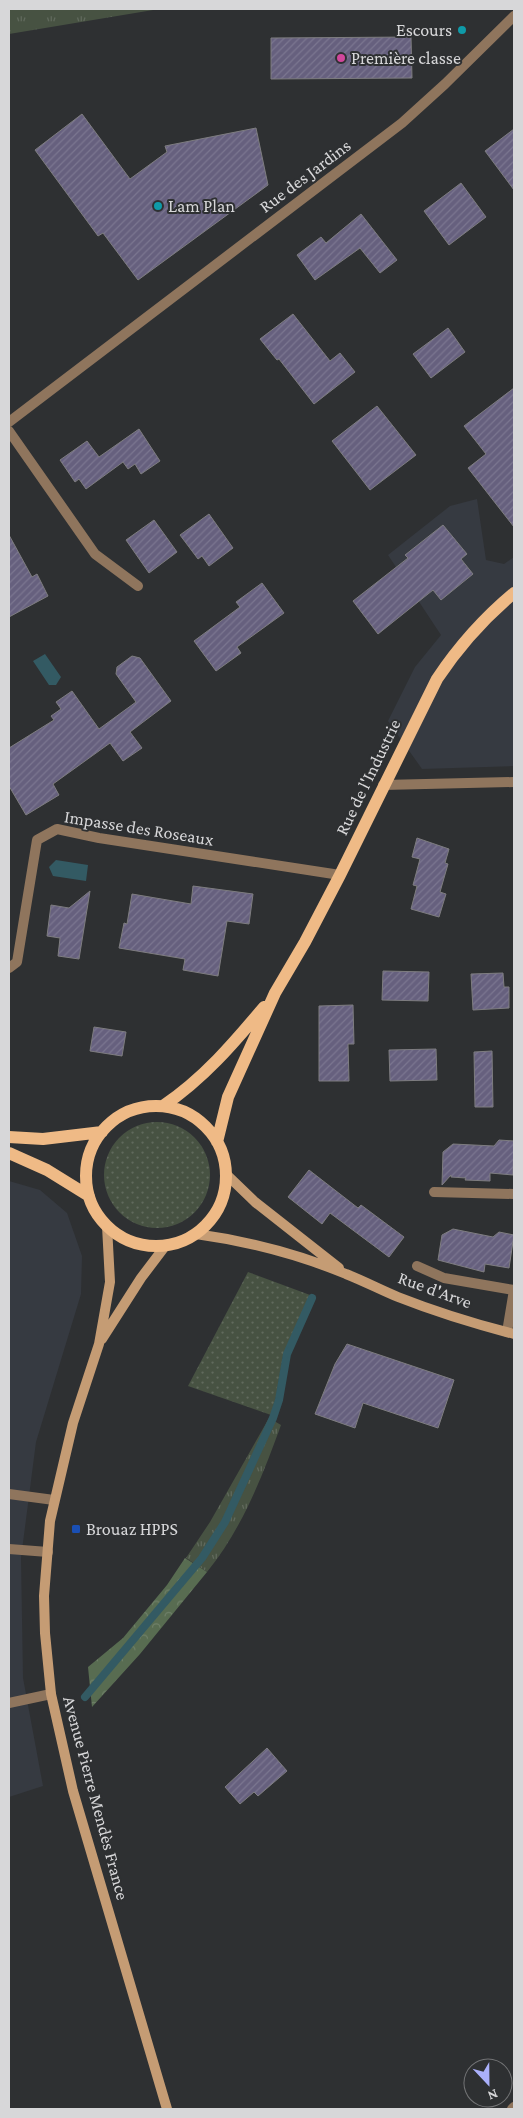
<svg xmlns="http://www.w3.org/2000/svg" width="523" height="2118" font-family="'Crimson Pro',serif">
<defs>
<pattern id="grass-tufts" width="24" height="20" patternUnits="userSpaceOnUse" patternTransform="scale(1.25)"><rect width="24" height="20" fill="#475242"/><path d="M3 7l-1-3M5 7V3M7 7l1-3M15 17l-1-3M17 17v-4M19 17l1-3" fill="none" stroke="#616a5d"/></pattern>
<pattern id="forest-crowns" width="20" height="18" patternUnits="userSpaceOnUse" patternTransform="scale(1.25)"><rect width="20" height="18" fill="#586c51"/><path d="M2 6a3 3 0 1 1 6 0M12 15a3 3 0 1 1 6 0" fill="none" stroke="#6f8069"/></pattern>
<pattern id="park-dots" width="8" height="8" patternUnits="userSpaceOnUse" patternTransform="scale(1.25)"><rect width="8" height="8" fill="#475242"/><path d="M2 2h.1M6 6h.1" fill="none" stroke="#616a5d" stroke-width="1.8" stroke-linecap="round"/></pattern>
<pattern id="building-hatch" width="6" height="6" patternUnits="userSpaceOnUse" patternTransform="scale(1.25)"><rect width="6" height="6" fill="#66607e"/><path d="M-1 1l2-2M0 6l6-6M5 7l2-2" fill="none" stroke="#7b7690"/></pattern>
</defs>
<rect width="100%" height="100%" fill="#2e3032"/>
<path fill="#363a41" d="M 477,499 L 486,560 L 504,564 L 514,557 L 514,766 L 422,769 L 388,721 L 415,667 L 441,635 L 388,555 L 450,506 Z
M 9,1181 L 40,1190 L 67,1213 L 82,1256 L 81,1294 L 36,1442 L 21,1558 L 23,1678 L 43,1786 L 9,1797 Z"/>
<path fill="url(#grass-tufts)" d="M 9,9 L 159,9 L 9,34 Z
M 269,1418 L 281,1425 C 262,1477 242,1529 207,1572 L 186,1558 L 210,1522 Z"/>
<path fill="url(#forest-crowns)" d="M 185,1558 L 207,1572 L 140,1654 L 92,1707 L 88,1667 L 123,1638 L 167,1585 Z"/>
<path fill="url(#park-dots)" d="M104 1175a53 53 0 1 1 106 0a53 53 0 1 1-106 0Z
M 248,1272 L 310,1295 L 283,1356 L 276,1397 L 271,1415 L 188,1386 Z"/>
<path fill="#335a63" d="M 45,654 L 61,677 L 56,685 L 49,685 L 33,661 Z
M 56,860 L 88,865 L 86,881 L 53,876 L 49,867 Z"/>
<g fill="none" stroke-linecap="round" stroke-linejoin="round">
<path stroke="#335a63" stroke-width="8" d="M 85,1697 L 202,1558 L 225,1522 L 273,1418 L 279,1400 L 287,1354 L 312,1298"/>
</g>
<path fill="url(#building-hatch)" stroke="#7e7d80" d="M 411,37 L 412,78 L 271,79 L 271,38 Z
M 82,114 L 130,179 L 167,152 L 165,146 L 256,128 L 268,185 L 138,280 L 103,233 L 98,236 L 35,150 Z
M 514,129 L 514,190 L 485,151 Z
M 461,183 L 486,217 L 449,245 L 424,211 Z
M 361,214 L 397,260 L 380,273 L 360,248 L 315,280 L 297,255 L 321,237 L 326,243 Z
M 293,314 L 330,361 L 340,353 L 355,372 L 314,404 L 279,359 L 277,360 L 260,339 Z
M 448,328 L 465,352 L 431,378 L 413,354 Z
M 514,388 L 514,527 L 468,468 L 486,454 L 464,426 Z
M 377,406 L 416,455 L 370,490 L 332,441 Z
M 139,429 L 160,461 L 141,474 L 135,464 L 128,469 L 123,462 L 86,489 L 79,479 L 75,482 L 60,460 L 87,441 L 99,457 Z
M 209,514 L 233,548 L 209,566 L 202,556 L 198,559 L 180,535 Z
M 154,520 L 177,552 L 149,573 L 126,540 Z
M 443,525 L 467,554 L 461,559 L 473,574 L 441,600 L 433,590 L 378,634 L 353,601 L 408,558 L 405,555 Z
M 9,535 L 32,577 L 37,574 L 48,596 L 9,617 Z
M 262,583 L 284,613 L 237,647 L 241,653 L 216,671 L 194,641 L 240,607 L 236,602 Z
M 132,656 L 140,658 L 171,701 L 130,732 L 142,748 L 123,761 L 110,743 L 53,784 L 59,795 L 26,815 L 9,786 L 9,748 L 54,720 L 51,716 L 61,709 L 56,702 L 72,691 L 99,729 L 136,702 L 116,674 L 117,667 Z
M 417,838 L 449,849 L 445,863 L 448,864 L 440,892 L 446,894 L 439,917 L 411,909 L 417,886 L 413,885 L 420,859 L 412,857 Z
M 193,886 L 253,894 L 249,924 L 227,921 L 218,976 L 183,970 L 185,959 L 119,948 L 124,923 L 127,924 L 132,894 L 191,904 Z
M 90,891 L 79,959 L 58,956 L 60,938 L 47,936 L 51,905 L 69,908 Z
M 383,971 L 429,972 L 428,1001 L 382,1000 Z
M 503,973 L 504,987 L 509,987 L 509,1008 L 473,1010 L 471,974 Z
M 353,1005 L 354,1044 L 348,1044 L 349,1081 L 319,1081 L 319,1006 Z
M 94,1027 L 126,1032 L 122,1056 L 90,1051 Z
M 436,1049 L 437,1080 L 390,1081 L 389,1050 Z
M 492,1051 L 493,1107 L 475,1107 L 474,1052 Z
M 499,1140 L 514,1141 L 513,1175 L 490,1173 L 490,1181 L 465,1180 L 466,1178 L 451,1177 L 451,1175 L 442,1185 L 443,1152 L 453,1144 L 494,1146 Z
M 309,1170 L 358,1208 L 361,1205 L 404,1237 L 389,1257 L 330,1213 L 322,1224 L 288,1197 Z
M 453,1229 L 493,1237 L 499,1232 L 514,1235 L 509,1268 L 485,1264 L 484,1272 L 438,1260 L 442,1235 Z
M 347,1344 L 454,1380 L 438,1428 L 363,1403 L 355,1428 L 315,1414 L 335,1364 Z
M 267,1748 L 287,1771 L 258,1796 L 254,1792 L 240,1804 L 225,1787 Z"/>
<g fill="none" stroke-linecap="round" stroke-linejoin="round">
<path stroke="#8f755d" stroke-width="10" d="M 9,431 L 95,554 L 138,586
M 434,1192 L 514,1194
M 417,1266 L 444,1278 L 514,1290 L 507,1332
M 9,1494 L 54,1500
M 9,1703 L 51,1694"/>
<path stroke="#8f755d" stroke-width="10" d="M 9,1549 L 48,1552"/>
<path stroke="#8f755d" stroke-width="10" d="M 9,422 L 402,123 L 445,84 L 514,16
M 383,785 L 514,782
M 9,968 L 17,962 L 37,840 L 57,829 L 99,838 L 340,875
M 512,2109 L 514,2107"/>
<path stroke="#c59c74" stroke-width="10" d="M 226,1174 L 255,1202 L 339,1268
M 107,1226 L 110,1282 L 99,1344 L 73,1423 L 50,1521 L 44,1596 L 45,1633 L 51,1694 L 73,1791 L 167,2109
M 196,1234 C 247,1241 298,1254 346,1274 C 364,1281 381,1290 398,1297 C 436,1312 475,1324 514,1334
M 102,1339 L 141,1278 L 166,1245"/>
<path stroke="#efba86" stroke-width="12" d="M 163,1106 C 204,1078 233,1044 264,1007
M86 1176a70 70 0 1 1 140 0a70 70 0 1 1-140 0Z
M 9,1137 L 43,1139 L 102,1132
M 217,1142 L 228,1097 L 275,993 L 305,942 L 340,875 L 437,679 C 459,646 484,618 514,593
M 9,1153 L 47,1170 L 89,1196"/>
</g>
<g fill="#0f9aa8" stroke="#2e3032" stroke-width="2">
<circle cx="462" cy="30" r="5"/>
<circle cx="158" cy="206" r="5"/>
</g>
<circle fill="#d1479c" stroke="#2e3032" stroke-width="2" cx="341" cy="58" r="5"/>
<rect fill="#1a4fb4" stroke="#2e3032" stroke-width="2" x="71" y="1524" width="10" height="10" rx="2.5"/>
<g text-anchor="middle" stroke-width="4" stroke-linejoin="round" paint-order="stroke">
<g font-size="18" fill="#d7d7d9" stroke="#2e3032" text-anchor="start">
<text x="452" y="36" text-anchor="end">Escours</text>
<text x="351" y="64">Première classe</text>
<text x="168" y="212">Lam Plan</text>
<text x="86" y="1535">Brouaz HPPS</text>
</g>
<g font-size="18" fill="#d7d7d9" stroke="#2e3032">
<text transform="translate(305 176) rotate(-37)" y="6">Rue des Jardins</text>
<text transform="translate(368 777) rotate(-64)" y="6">Rue de l'Industrie</text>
<text transform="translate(139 828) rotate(9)" y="6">Impasse des Roseaux</text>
<text transform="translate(435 1290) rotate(20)" y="6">Rue d'Arve</text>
<text transform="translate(96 1798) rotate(75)" y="6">Avenue Pierre Mendès France</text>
</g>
</g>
<rect width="523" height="2118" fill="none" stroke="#d7d7d9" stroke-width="20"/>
<g transform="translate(488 2083) rotate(158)"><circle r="24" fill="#2e3032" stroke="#727375"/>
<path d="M0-4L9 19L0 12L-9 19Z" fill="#aab0fb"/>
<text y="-8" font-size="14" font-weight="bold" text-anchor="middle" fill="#d7d7d9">N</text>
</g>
</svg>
